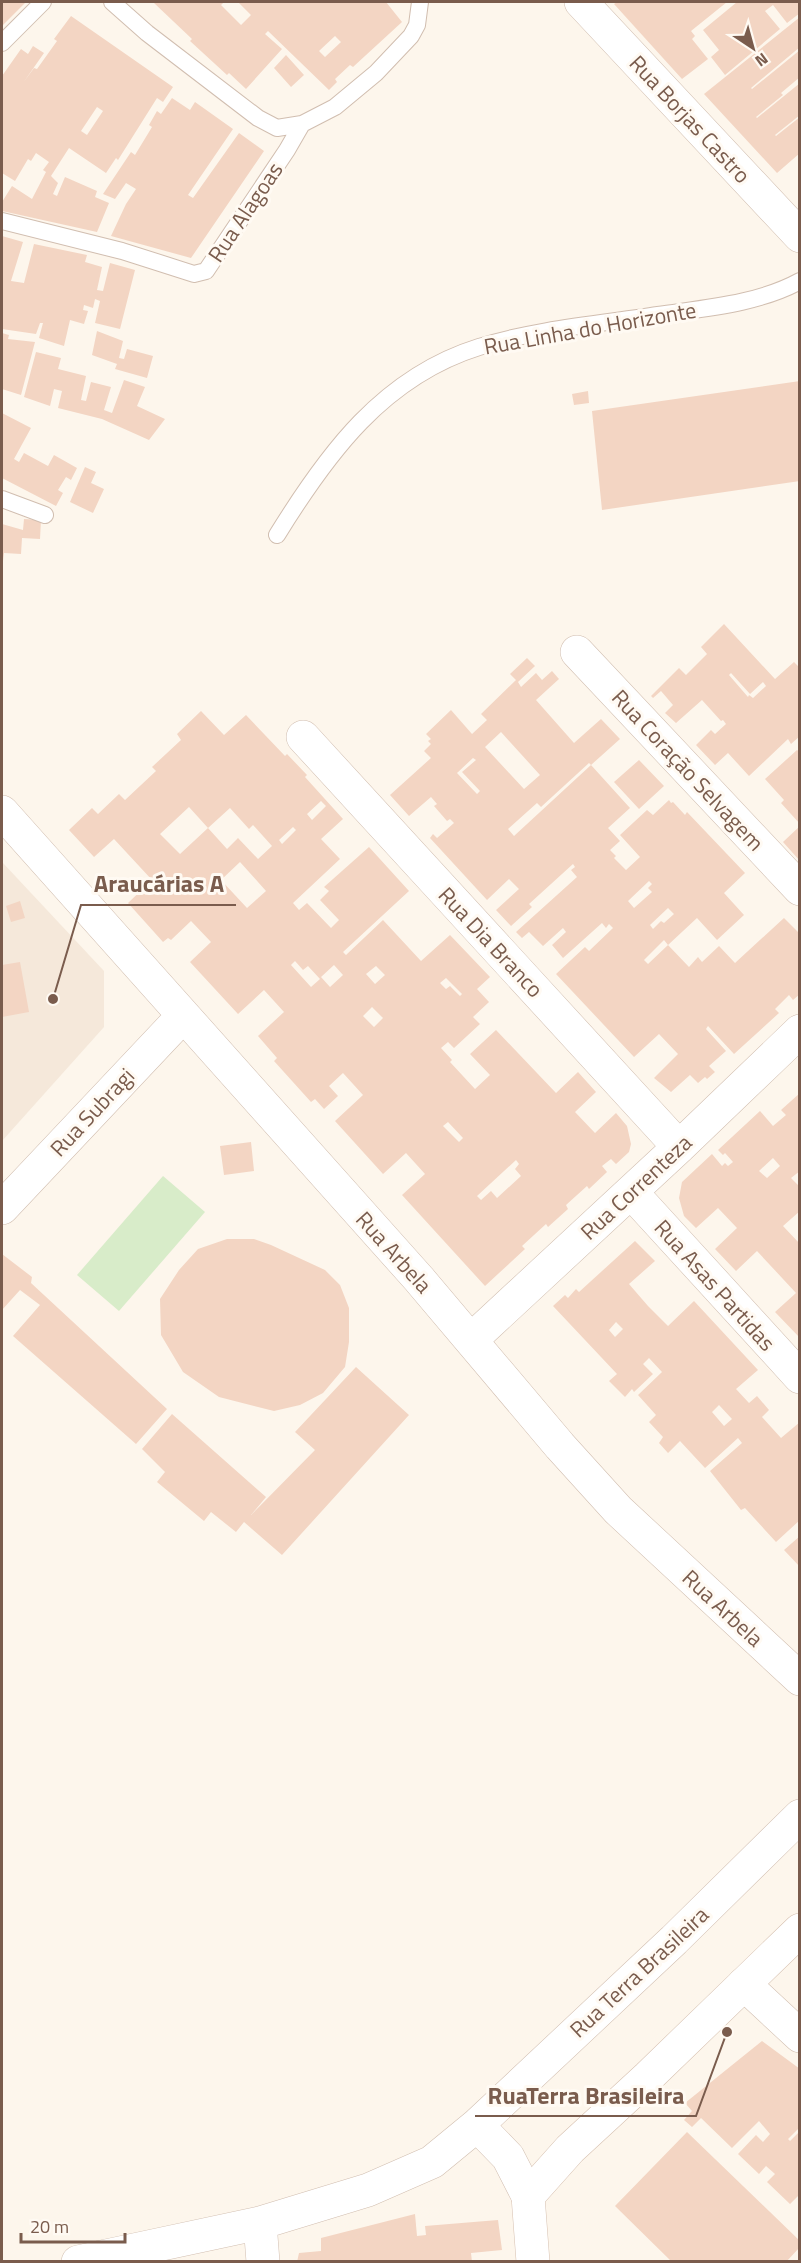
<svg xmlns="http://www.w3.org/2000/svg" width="801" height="2263" font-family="'Titillium Web',sans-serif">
<rect width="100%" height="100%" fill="#fdf6ec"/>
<path fill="#f5e8da" d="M 2,862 L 104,971 L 104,1027 L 2,1141 Z"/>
<path fill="#d8ecc9" d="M 163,1176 L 205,1212 L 119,1311 L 77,1275 Z"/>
<path fill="#f3d5c3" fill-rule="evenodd" d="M 2,2 L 26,2 L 2,26 Z
M 155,2 L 224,2 L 221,5 L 241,25 L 251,15 L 238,2 L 386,2 L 402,22 L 353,67 L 350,65 L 335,79 L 337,82 L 329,90 L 268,31 L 265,34 L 282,49 L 246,89 L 229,73 L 227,75 L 190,41 L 192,39 L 154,3 ZM 335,36 L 341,42 L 325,57 L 319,51 Z
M 617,2 L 727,2 L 691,31 L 695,36 L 692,39 L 708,59 L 682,79 L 614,4 Z
M 737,2 L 800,2 L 800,13 L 787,23 L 773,5 L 765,11 L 780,29 L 725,75 L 711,57 L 719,50 L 703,30 Z
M 71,16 L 173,87 L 163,102 L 157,98 L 118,160 L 116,158 L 106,173 L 69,148 L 51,176 L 58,183 L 53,194 L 57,196 L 65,177 L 97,191 L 95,197 L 109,203 L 97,232 L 2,211 L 2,202 L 12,186 L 32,199 L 46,172 L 43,170 L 49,162 L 36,153 L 31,161 L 28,159 L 15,181 L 2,173 L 2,76 L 21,49 L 28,54 L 33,46 L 44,53 L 23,83 L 34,68 L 37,69 L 57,41 L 54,39 ZM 97,107 L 103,111 L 87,135 L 81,131 Z
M 800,17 L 800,47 L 751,88 L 752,89 L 800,50 L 800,77 L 781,93 L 783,95 L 756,117 L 757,118 L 800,83 L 800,115 L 775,135 L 776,136 L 800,117 L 800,153 L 777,173 L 704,94 Z
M 286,55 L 304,75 L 291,87 L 274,68 Z
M 172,98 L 190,110 L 195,102 L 233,129 L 188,195 L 193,198 L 239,133 L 264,151 L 191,258 L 111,236 L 126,204 L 136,189 L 126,183 L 115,199 L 103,194 L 131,152 L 135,155 L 152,127 L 149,125 L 157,111 L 161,114 Z
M 2,236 L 23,242 L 11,281 L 24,283 L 34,244 L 87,255 L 85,262 L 102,267 L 97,290 L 103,291 L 110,263 L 135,270 L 120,329 L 95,323 L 100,301 L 95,299 L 93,308 L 84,305 L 83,310 L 88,311 L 84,324 L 70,320 L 64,346 L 39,338 L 43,323 L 40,323 L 36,334 L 2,329 Z
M 97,331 L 123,341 L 119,358 L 124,359 L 127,349 L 153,356 L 147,378 L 115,369 L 117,364 L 92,355 Z
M 2,333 L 9,335 L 8,339 L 35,342 L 21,395 L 2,389 Z
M 36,352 L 61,358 L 58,369 L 86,376 L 81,400 L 86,401 L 91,382 L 111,387 L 104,410 L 112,413 L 124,380 L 145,387 L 137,406 L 165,419 L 149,440 L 102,419 L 58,408 L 62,391 L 54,389 L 50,406 L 24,397 Z
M 800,381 L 800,481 L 602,510 L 592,411 Z
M 588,391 L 589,403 L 574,405 L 572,394 Z
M 2,413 L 31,428 L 14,459 L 19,462 L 24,453 L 48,466 L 54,455 L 77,468 L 71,480 L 66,477 L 58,490 L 63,493 L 56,506 L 2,478 Z
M 85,467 L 96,472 L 91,483 L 104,489 L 93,513 L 70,502 Z
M 24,519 L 41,520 L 40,539 L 22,538 L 21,554 L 4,553 L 3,561 L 2,561 L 2,524 L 23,530 Z
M 724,624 L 775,679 L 794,662 L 800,668 L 800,736 L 791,744 L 788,739 L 749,776 L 728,753 L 715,765 L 696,745 L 711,730 L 715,734 L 726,724 L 723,720 L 721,721 L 702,700 L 676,723 L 665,713 L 673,705 L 661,691 L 653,698 L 651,696 L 679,668 L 686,675 L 707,654 L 701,647 ZM 731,673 L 750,694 L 763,682 L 766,686 L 753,698 L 749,695 L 748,697 L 729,675 Z
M 527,658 L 535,666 L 518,682 L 521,687 L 536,673 L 542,680 L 552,671 L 559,679 L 536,700 L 574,743 L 601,719 L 620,739 L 591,765 L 630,808 L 608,828 L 620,841 L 610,850 L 616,856 L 614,858 L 626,870 L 640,857 L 620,835 L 647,810 L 653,815 L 669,800 L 671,803 L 673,802 L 685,815 L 687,812 L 745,873 L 724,893 L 744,915 L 717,940 L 697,918 L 668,945 L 664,940 L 644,960 L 648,964 L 668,945 L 689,967 L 698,957 L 702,962 L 719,946 L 735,963 L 784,918 L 800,934 L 800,994 L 793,1000 L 789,995 L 775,1009 L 779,1013 L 734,1054 L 708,1026 L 706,1029 L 726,1051 L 709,1066 L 715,1072 L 707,1079 L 705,1077 L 698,1083 L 690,1075 L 671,1092 L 654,1078 L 678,1054 L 659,1034 L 634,1057 L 556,974 L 585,947 L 589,951 L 613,928 L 609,924 L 606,928 L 602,923 L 563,958 L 552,945 L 566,932 L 563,928 L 543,946 L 529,932 L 522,938 L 516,932 L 577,877 L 571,870 L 575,867 L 573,864 L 529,904 L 532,907 L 511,926 L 496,910 L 519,889 L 509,879 L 487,900 L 430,838 L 433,834 L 437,838 L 454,823 L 450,819 L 447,821 L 434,806 L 437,804 L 431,797 L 409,816 L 390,795 L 431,758 L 424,751 L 431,744 L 428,741 L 431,739 L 426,734 L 451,710 L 472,734 L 487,720 L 481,714 L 516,680 L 510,674 ZM 501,732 L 540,775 L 524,789 L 485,747 ZM 473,758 L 476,760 L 462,772 L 480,791 L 477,794 L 457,773 ZM 589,763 L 591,765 L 514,836 L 508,829 L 537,803 L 541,807 ZM 649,881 L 652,884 L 648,888 L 652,892 L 634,908 L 628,901 ZM 668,908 L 674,914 L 664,923 L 661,921 L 653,929 L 650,925 Z
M 201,711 L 224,735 L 246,715 L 285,756 L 287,754 L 307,775 L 305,777 L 343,819 L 321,839 L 340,859 L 293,903 L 299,910 L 307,903 L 331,928 L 339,920 L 320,900 L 329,891 L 324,887 L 369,847 L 409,891 L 343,952 L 346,955 L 383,920 L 421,961 L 450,935 L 490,977 L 477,989 L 489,1002 L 473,1017 L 480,1024 L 454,1048 L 448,1042 L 441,1048 L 452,1060 L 450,1062 L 475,1089 L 490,1075 L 470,1054 L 496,1030 L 556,1093 L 578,1072 L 596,1092 L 575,1112 L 595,1133 L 616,1113 L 627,1126 L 631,1144 L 629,1152 L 616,1164 L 611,1159 L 602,1166 L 607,1172 L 589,1189 L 587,1186 L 566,1205 L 568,1209 L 548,1227 L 546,1224 L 522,1246 L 525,1249 L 485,1286 L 402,1195 L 425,1174 L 406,1153 L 383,1174 L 335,1121 L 363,1095 L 343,1073 L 329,1086 L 338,1096 L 324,1109 L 315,1099 L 311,1102 L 274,1061 L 277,1058 L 258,1036 L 284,1012 L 264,990 L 238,1014 L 190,962 L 211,942 L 191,921 L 171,940 L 168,938 L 163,942 L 128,903 L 152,880 L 114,839 L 94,857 L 69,830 L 92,808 L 98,814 L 119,794 L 125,800 L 156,771 L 152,767 L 181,740 L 177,734 ZM 321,801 L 326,806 L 312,820 L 307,814 ZM 189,807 L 208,828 L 230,808 L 249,829 L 253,825 L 272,846 L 258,859 L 238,838 L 227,849 L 208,828 L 180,854 L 160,834 ZM 293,827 L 296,830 L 282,844 L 279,840 ZM 240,862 L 266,891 L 247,908 L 221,880 ZM 295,961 L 303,970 L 308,966 L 320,979 L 311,987 L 291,965 ZM 334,965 L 343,975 L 330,987 L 321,977 ZM 376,966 L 385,975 L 375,984 L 366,974 ZM 446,978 L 462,994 L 460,996 L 450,986 L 446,989 L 440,983 ZM 372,1007 L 383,1018 L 374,1027 L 363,1016 ZM 448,1122 L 463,1138 L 459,1142 L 443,1126 ZM 516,1160 L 519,1164 L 515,1169 L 521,1176 L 497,1198 L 491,1191 L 481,1200 L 477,1196 Z
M 797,750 L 800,752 L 800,824 L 781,803 L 784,800 L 765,779 Z
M 639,760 L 664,786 L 639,809 L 614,782 Z
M 800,826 L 800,861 L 783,842 Z
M 20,901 L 25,918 L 11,922 L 6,906 Z
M 20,962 L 29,1012 L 2,1017 L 2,965 Z
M 800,1093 L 800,1171 L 791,1178 L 800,1187 L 800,1211 L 783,1226 L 800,1244 L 800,1338 L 775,1312 L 796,1293 L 757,1251 L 736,1271 L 715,1249 L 737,1228 L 718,1208 L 696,1228 L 684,1216 L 679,1198 L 682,1182 L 712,1154 L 722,1166 L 725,1163 L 728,1166 L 733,1162 L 725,1153 L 723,1155 L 718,1150 L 760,1111 L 773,1126 L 786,1115 L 781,1110 ZM 773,1158 L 780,1166 L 767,1178 L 759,1171 Z
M 251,1142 L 254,1171 L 224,1175 L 220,1146 Z
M 227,1239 L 254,1239 L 271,1245 L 325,1270 L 340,1285 L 349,1308 L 349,1342 L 345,1367 L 323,1393 L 300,1405 L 274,1411 L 219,1397 L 183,1372 L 161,1335 L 160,1299 L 179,1270 L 198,1249 Z
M 635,1241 L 655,1261 L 629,1284 L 648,1306 L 668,1326 L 694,1301 L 758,1370 L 736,1389 L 749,1403 L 757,1396 L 769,1410 L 762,1417 L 781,1438 L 800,1422 L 800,1520 L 776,1542 L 745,1508 L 741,1510 L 710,1471 L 742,1443 L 738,1438 L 705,1468 L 680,1441 L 668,1453 L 659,1443 L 663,1437 L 649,1422 L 656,1415 L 638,1395 L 662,1372 L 649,1358 L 643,1364 L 653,1374 L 634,1392 L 632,1389 L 625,1397 L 609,1381 L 617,1374 L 553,1306 L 565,1295 L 568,1298 L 576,1289 L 579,1292 ZM 616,1322 L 623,1329 L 615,1337 L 609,1330 ZM 719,1405 L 732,1419 L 724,1426 L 712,1412 Z
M 2,1254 L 32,1277 L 31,1283 L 167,1409 L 136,1444 L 13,1336 L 40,1305 L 20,1290 L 2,1310 Z
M 356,1367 L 409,1415 L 282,1555 L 244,1522 L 236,1532 L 211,1512 L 204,1521 L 157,1482 L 165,1472 L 142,1449 L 172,1414 L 266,1497 L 251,1515 L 315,1450 L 295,1432 Z
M 800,1536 L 800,1567 L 784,1550 Z
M 762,2041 L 800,2069 L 800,2127 L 788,2139 L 790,2141 L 800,2131 L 800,2194 L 790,2204 L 767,2182 L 775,2174 L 766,2166 L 759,2174 L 738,2154 L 756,2135 L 763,2142 L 770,2134 L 759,2121 L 732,2148 L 701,2118 L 692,2127 L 684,2120 L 692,2111 L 685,2103 Z
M 687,2132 L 800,2241 L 800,2247 L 786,2262 L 672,2262 L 615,2206 Z
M 415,2214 L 417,2236 L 426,2235 L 425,2226 L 498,2220 L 502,2250 L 471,2253 L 472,2262 L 297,2262 L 299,2253 L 321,2251 L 321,2238 Z"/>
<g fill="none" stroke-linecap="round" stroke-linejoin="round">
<g stroke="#d1beb0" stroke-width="18">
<path id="lane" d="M 112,2 L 147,33 L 258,118 L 277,128 L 302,124
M 2,43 L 43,2
M 2,221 L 122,251 L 194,274 L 206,271 L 287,150 L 302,124 L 335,107 L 376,73 L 411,36 L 417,25 L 420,2
M 2,499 L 45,515
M 277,535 C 327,454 383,377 479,347 C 537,329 599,324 658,315 C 705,308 758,304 800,281"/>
</g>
<g stroke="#d1beb0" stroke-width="34">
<path id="street" d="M 581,2 L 800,236
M 577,652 L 800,889
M 303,737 L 679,1147
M 2,812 L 419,1279 L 560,1446 L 618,1510 L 800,1679
M 631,1192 L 800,1377
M 2,1208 L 183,1016
M 471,1340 L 679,1147 L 800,1031
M 744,1984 L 800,2036
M 477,2125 L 508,2157 L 528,2196
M 260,2223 L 263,2262
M 78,2262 L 260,2223 L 368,2190 L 432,2162 L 477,2125 L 674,1940 L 800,1816"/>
</g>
<g stroke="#d6c0b0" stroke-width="34">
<path id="secondary" d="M 533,2262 L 528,2196 L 570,2149 L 648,2077 L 800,1930"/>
</g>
<use href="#lane" stroke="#fff" stroke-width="16"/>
<use href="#street" stroke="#fff" stroke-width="33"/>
<use href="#secondary" stroke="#fff" stroke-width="33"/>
</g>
<g text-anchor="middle" stroke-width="6" stroke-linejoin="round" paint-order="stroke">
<g font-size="22" fill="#7a5c4d" stroke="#fffaf3">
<text transform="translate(690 119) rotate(47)" y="8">Rua Borjas Castro</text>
<text transform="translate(245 212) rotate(-56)" y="8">Rua Alagoas</text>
<text transform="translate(590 328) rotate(-10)" y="8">Rua Linha do Horizonte</text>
<text transform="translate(688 770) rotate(47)" y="8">Rua Coração Selvagem</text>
<text transform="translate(491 942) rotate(47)" y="8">Rua Dia Branco</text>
<text transform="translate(92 1112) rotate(-47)" y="8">Rua Subragi</text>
<text transform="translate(636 1187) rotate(-43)" y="8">Rua Correnteza</text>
<text transform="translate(394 1252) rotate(48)" y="8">Rua Arbela</text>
<text transform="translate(715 1285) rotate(48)" y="8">Rua Asas Partidas</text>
<text transform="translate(723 1608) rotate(43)" y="8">Rua Arbela</text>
<text transform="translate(639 1972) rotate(-43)" y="8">Rua Terra Brasileira</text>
</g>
</g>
<path fill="none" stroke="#7a5c4d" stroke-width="2" d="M53 999L81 905H236M727 2032L696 2116H475"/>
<g fill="#7a5c4d" stroke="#fffaf3" stroke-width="2">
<circle cx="53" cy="999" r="6"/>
<circle cx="727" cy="2032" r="6"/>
</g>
<g font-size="24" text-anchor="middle" font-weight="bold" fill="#7a5c4d" stroke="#fffaf3" stroke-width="6" stroke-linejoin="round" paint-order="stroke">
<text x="159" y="892">Araucárias A</text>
<text x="586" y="2104">RuaTerra Brasileira</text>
</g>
<rect width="801" height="2263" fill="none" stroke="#7a5c4d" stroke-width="6"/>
<g transform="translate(753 48) rotate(144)" stroke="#fffaf3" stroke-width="4.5" paint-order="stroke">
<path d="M0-4.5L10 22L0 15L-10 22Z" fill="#7a5c4d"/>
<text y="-9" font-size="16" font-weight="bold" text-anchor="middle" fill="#7a5c4d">N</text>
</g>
<path d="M21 2233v9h104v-9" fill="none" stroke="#7a5c4d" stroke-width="3"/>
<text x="30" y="2233" font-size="18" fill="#7a5c4d" stroke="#fffaf3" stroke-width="4.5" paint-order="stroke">20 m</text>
</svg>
